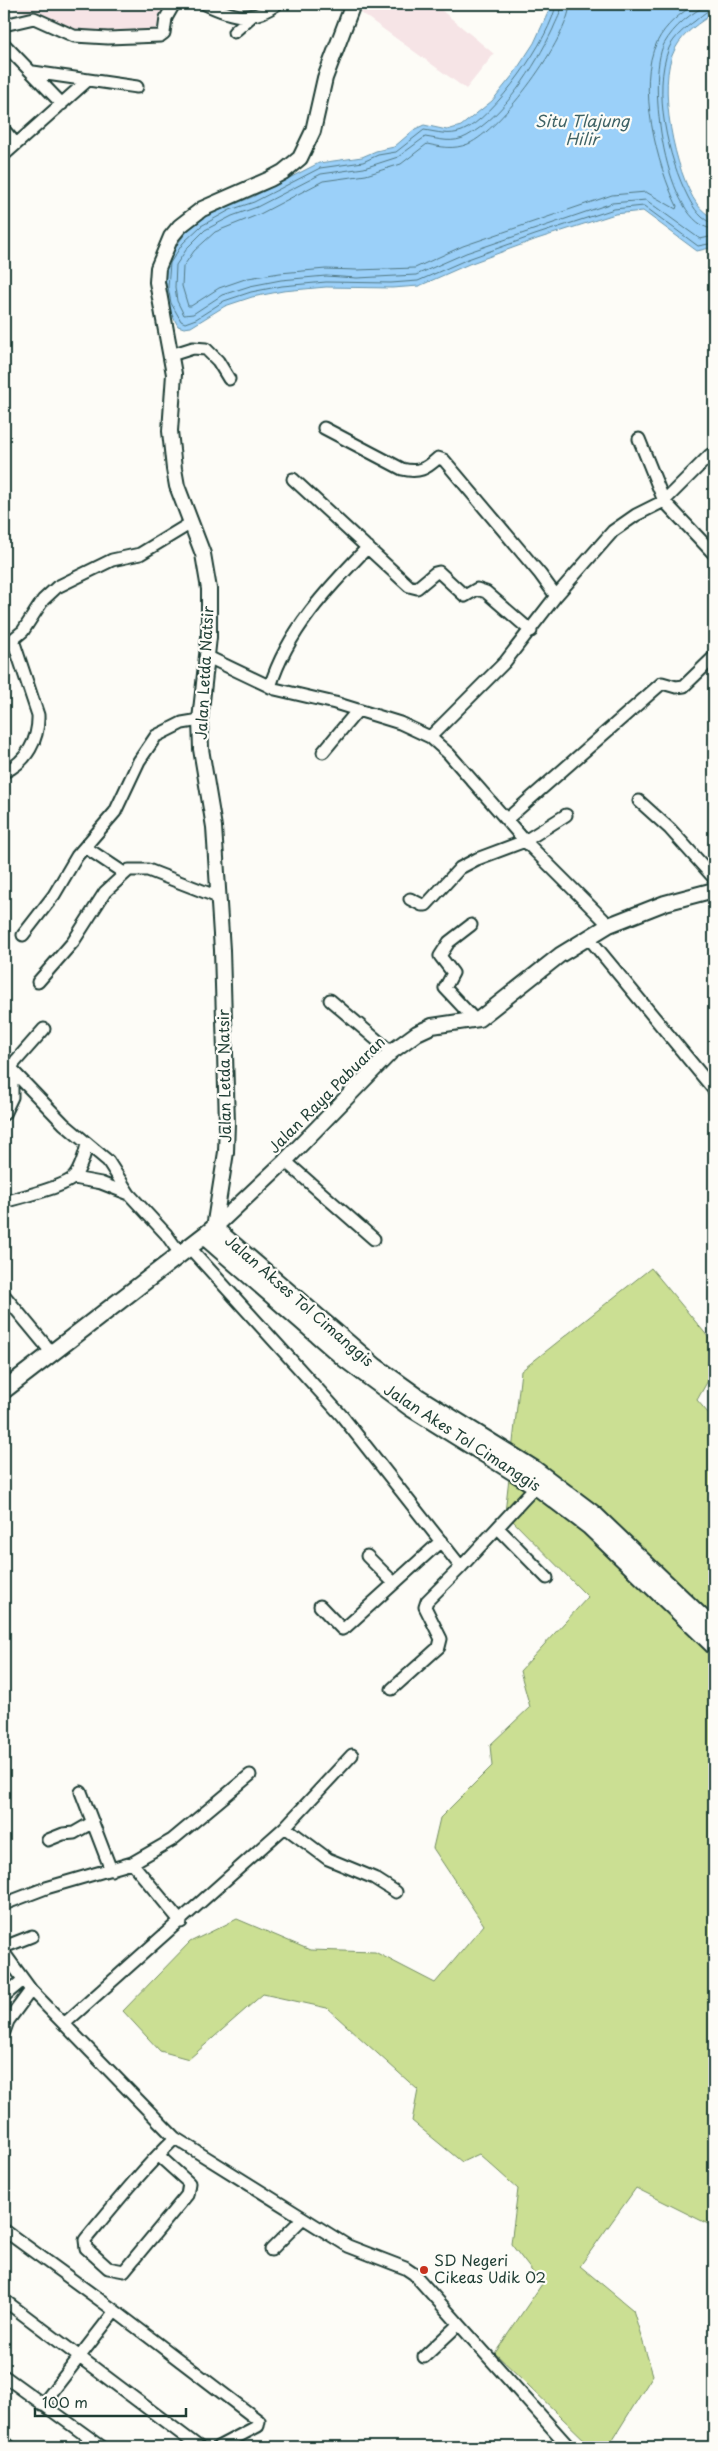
<svg xmlns="http://www.w3.org/2000/svg" width="718" height="2451" font-family="'Playpen Sans',sans-serif">
<rect width="100%" height="100%" fill="#fdfcf7"/>
<filter id="ink" filterUnits="userSpaceOnUse"><feTurbulence type="fractalNoise" baseFrequency=".02" numOctaves="2"/><feDisplacementMap in="SourceGraphic" scale="10" xChannelSelector="R" yChannelSelector="G"/><feConvolveMatrix kernelMatrix="1 2 1 2 8 2 1 2 1" color-interpolation-filters="sRGB"/></filter>
<g filter="url(#ink)">
<path fill="#f6e4e6" d="M 5,4 L 172,4 L 153,33 L 89,37 Z
M 351,4 L 434,4 L 494,54 L 466,89 L 350,5 Z"/>
<path fill="#cbdf93" stroke="#758e64" d="M 651,1268 L 714,1344 L 714,1370 L 697,1400 L 714,1420 L 714,2227 L 636,2188 L 580,2266 L 633,2310 L 653,2375 L 608,2447 L 592,2447 L 495,2353 L 542,2284 L 511,2244 L 518,2189 L 479,2154 L 462,2162 L 412,2121 L 418,2090 L 327,2008 L 263,1994 L 189,2059 L 160,2051 L 123,2011 L 190,1942 L 237,1919 L 310,1950 L 375,1952 L 435,1983 L 484,1925 L 433,1848 L 440,1818 L 492,1766 L 490,1745 L 530,1707 L 520,1671 L 588,1597 L 505,1513 L 521,1371 Z"/>
<path fill="#9bd0f9" stroke="#6995aa" d="M 552,4 L 714,4 L 714,13 C 699,23 684,32 675,49 C 656,83 675,173 697,204 C 701,210 708,215 714,219 L 714,247 L 697,251 L 643,211 L 615,214 L 537,239 L 469,264 L 419,286 L 392,288 L 326,287 L 283,291 L 252,297 L 225,306 L 191,327 L 184,328 L 178,326 L 166,304 L 163,288 L 165,261 L 188,230 L 206,216 L 252,197 L 319,163 L 362,157 L 376,151 L 394,147 L 415,129 L 424,125 L 447,130 L 461,126 L 492,101 L 513,75 L 534,43 Z"/>
<g fill="none" stroke-linecap="round" stroke-linejoin="round">
<path stroke="#517883" stroke-width="1" d="M 556,4 C 552,36 493,119 462,131 C 449,136 438,132 424,130 L 396,152 L 378,155 L 363,162 L 320,168 L 254,202 L 230,210 L 201,226 L 183,243 L 170,263 L 168,287 L 171,303 L 181,321 L 185,323 L 196,319 L 224,301 L 251,292 L 282,286 L 326,282 L 391,283 L 418,281 L 468,259 L 535,235 L 614,209 L 644,206 L 698,246 L 714,243
M 562,4 C 562,12 556,21 553,29 C 535,67 504,116 467,136 C 453,144 439,139 425,137 L 398,157 L 364,168 L 321,174 L 257,207 L 232,216 L 205,230 L 188,247 L 176,265 L 175,287 L 177,301 L 184,315 L 193,314 L 222,295 L 250,286 L 281,280 L 326,276 L 357,278 L 416,275 L 466,253 L 612,203 L 646,200 L 700,239 L 714,236
M 570,4 C 568,39 501,130 468,144 C 453,150 441,147 427,144 L 401,164 L 366,175 L 323,181 L 260,214 L 215,232 L 194,251 L 183,267 L 182,286 L 188,306 L 191,306 L 219,288 L 248,278 L 280,273 L 326,269 L 357,270 L 415,268 L 463,246 L 612,195 L 646,192 L 676,209 L 677,206 C 657,166 636,84 657,42 C 666,24 680,14 695,4
M 709,4 C 691,13 674,26 664,44 C 646,79 665,227 714,229
M 714,9 C 707,10 701,16 695,21 C 685,28 674,37 669,48 C 652,91 668,158 688,197 C 693,207 702,222 714,223"/>
<g stroke="#1f3d34" stroke-width="15">
<path id="minor" d="M 205,4 C 233,17 251,23 277,4
M 4,25 L 34,18 L 74,36 L 108,38 L 160,36 L 164,33 L 166,18 L 174,4
M 234,32 L 252,16
M 4,44 L 62,104
M 33,72 L 137,87
M 4,130 L 16,144
M 4,155 L 87,81
M 171,355 L 193,348 L 206,349 L 218,361 L 229,379
M 324,428 L 402,469 C 419,473 426,469 438,458 L 444,460 L 540,574 L 556,596
M 639,439 L 664,501 L 714,554
M 293,479 L 409,586 L 417,588 L 435,573 L 439,572 L 465,596 L 477,589 L 486,592 L 531,631
M 4,647 L 23,631 L 43,600 L 57,587 L 112,560 L 140,554 L 191,523
M 208,657 L 275,689 L 335,703 L 400,723 L 430,737 L 449,754 L 525,841 L 609,925
M 270,687 C 287,631 328,588 368,547
M 430,737 L 505,662 L 556,596 L 613,531 L 636,515 L 664,501 L 710,455
M 323,752 L 358,710
M 4,772 C 27,762 39,739 38,715 L 13,640
M 639,801 L 670,829 L 714,878
M 507,819 L 662,683 L 676,687 L 684,686 L 714,657
M 85,847 L 124,873
M 410,899 L 422,905 L 426,905 L 460,868 L 477,859 L 525,841 L 566,815
M 471,925 L 449,942 L 440,956 L 453,973 L 445,988 L 475,1020
M 23,935 L 54,895 L 77,856 L 115,812 L 139,761 L 156,736 L 182,723 L 200,720
M 588,937 L 714,1090
M 38,982 L 73,942 L 105,892 L 129,870 L 148,870 L 218,897
M 330,1000 L 391,1052
M 12,1070 L 64,1124 L 108,1161 L 129,1194 L 166,1234 L 181,1255
M 4,1114 L 12,1097 L 12,1070 L 14,1063 L 44,1029
M 285,1161 L 374,1239
M 74,1178 L 101,1183 L 129,1194
M 4,1202 C 18,1198 65,1187 74,1177 C 80,1170 85,1154 87,1144
M 190,1248 L 342,1416 L 461,1567 L 536,1486
M 4,1295 L 52,1353
M 498,1528 L 547,1578
M 367,1556 L 394,1583
M 320,1606 L 342,1629 L 346,1627 L 441,1541
M 392,1689 L 439,1647 L 441,1639 L 425,1607 L 427,1601 L 461,1567
M 81,1792 L 111,1870
M 285,1827 L 352,1755
M 48,1840 L 63,1834 L 74,1833 L 93,1822
M 132,1863 L 181,1922
M 4,1904 L 46,1888 L 132,1863 L 172,1840 L 250,1775
M 4,1947 L 32,1936
M 4,1953 L 31,1990 L 175,2138 L 348,2246 L 405,2268 L 414,2274 L 569,2447
M 4,1996 L 23,1980
M 64,2024 L 285,1827 L 328,1859 L 374,1878 L 396,1892
M 4,2032 L 8,2021 L 31,1990
M 158,2155 L 189,2183 L 187,2195 L 124,2271 L 108,2268 L 86,2248 L 85,2240 C 114,2205 142,2170 175,2138
M 4,2230 L 115,2311 L 259,2421 L 258,2426 L 218,2447
M 271,2250 L 303,2218
M 4,2300 L 199,2447
M 424,2357 L 459,2324
M 4,2376 L 102,2447
M 42,2405 L 115,2311
M 4,2441 L 10,2447"/>
</g>
<g stroke="#1f3d34" stroke-width="18">
<path id="tertiary" d="M 214,1228 L 226,1152 L 227,1123 L 222,950 L 214,827 L 201,749 L 200,720 L 209,637 L 209,589 L 203,554 L 177,486 L 174,469 L 170,431 L 174,374 L 157,282 L 158,268 L 171,237 L 180,226 L 202,209 L 270,179 L 283,172 L 300,158 L 313,131 L 325,78 L 353,4
M 214,1228 L 285,1161 L 391,1052 L 417,1033 L 432,1026 L 479,1019 L 560,955 L 609,925 L 665,903 L 714,890"/>
</g>
<g stroke="#1f3d34" stroke-width="20">
<path id="secondary" d="M 204,1236 L 345,1359 L 411,1408 L 536,1486 L 589,1526 L 714,1646
M 4,1390 L 214,1228 L 376,1367 L 418,1397 L 534,1469 L 595,1515 L 714,1629"/>
</g>
<use href="#minor" stroke="#fdfcf7" stroke-width="11"/>
<use href="#tertiary" stroke="#fdfcf7" stroke-width="14"/>
<use href="#secondary" stroke="#fdfcf7" stroke-width="16"/>
</g>
</g>
<circle fill="#c8321e" stroke="#fdfcf7" stroke-width="2" cx="424" cy="2270" r="5"/>
<g text-anchor="middle" stroke-width="4.5" stroke-linejoin="round" paint-order="stroke">
<g font-size="15" fill="#1f3d34" stroke="#fdfcf7">
<text transform="translate(205 673) rotate(-87)" y="5">Jalan Letda Natsir</text>
<text transform="translate(225 1076) rotate(-91)" y="5">Jalan Letda Natsir</text>
<text transform="translate(327 1095) rotate(-45)" y="5">Jalan Raya Pabuaran</text>
<text transform="translate(299 1301) rotate(41)" y="5">Jalan Akses Tol Cimanggis</text>
<text transform="translate(462 1438) rotate(33)" y="5">Jalan Akes Tol Cimanggis</text>
</g>
<g font-size="15" fill="#1f3d34" stroke="#fdfcf7" text-anchor="start">
<text x="434" y="2266">SD Negeri<tspan x="434" dy="17">Cikeas Udik 02</tspan></text>
</g>
<g font-size="16" font-style="italic" fill="#3e6265" stroke="#fdfcf7">
<text x="582" y="127">Situ Tlajung<tspan x="582" dy="18">Hilir</tspan></text>
</g>
</g>
<rect width="718" height="2451" fill="none" stroke="#fdfcf7" stroke-width="20"/>
<rect x="10" y="10" width="698" height="2431" fill="none" stroke="#1f3d34" stroke-width="2" filter="url(#ink)"/>
<path d="M35 2408v8h151v-8" fill="none" stroke="#1f3d34" stroke-width="2.5"/>
<text x="42" y="2408" font-size="15" fill="#1f3d34" stroke="#fdfcf7" stroke-width="4" paint-order="stroke">100 m</text>
</svg>
